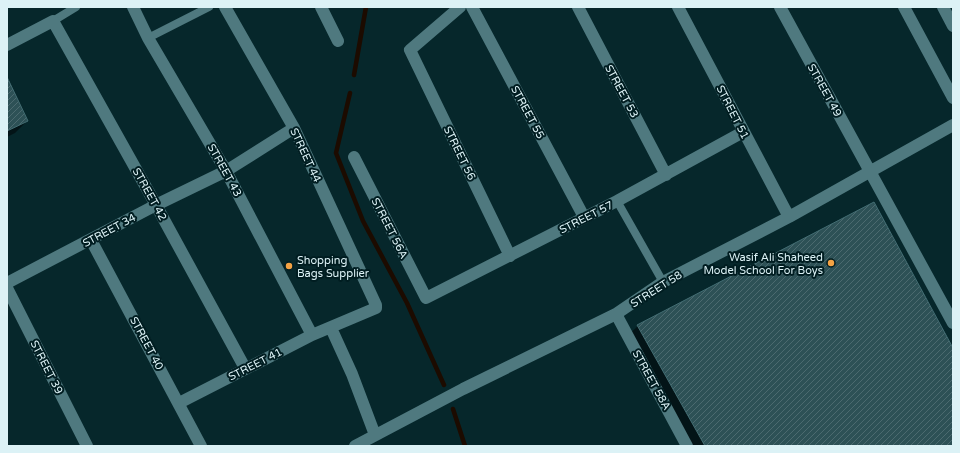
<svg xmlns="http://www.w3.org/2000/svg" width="960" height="453" font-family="'Varela Round',sans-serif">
<defs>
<pattern id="building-hatch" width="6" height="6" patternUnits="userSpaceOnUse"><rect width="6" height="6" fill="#2d5156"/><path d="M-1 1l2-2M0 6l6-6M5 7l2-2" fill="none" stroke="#4b6a6f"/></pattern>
</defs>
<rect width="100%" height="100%" fill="#06272b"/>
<path fill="#0007" d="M 7,80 L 27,121 L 15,133 L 7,137 Z
M 638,326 L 953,350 L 953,446 L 687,446 L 626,337 Z"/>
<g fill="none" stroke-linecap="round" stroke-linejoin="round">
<path stroke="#1c0b00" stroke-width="4.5" d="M 354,75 L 366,7
M 350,93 L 336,153 L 363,221 L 407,303 L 444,385
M 453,409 L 465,446"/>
</g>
<path fill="url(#building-hatch)" stroke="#436d73" d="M 7,77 L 28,121 L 7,131 Z
M 874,202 L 953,348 L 953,446 L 705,446 L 637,325 Z"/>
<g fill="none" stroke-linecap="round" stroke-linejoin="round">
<path stroke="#4f797f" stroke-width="8" d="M 53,21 L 76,7
M 148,38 L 209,7
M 617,201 L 663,282"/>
<path stroke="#4f797f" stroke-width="12" d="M 133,7 L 148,38 L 226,171 L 312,335
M 321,7 L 338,41
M 460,7 L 410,50 L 510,256
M 472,7 L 584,217
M 578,7 L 666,175
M 678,7 L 789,217
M 780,7 L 953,323
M 7,45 L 53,21 L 156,205 L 245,368
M 354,157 L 426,298 L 617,201 L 743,132
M 91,240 L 201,446
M 7,283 L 156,205 L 226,171 L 294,128
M 7,288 L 87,446
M 616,314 L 687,446
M 331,328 L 352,374 L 375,435
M 179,403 L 312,335 L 376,308 L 376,305 L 294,128 L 225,7
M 355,446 L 463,389 L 616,314 L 663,282 L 789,217 L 953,125"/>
<path stroke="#4f797f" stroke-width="12" d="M 904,7 L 953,98
M 943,7 L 953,26"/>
</g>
<g fill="#f4a344" stroke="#001d21" stroke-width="1.5">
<circle cx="831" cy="263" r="4"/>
<circle cx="289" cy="266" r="4"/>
</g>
<g text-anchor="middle" stroke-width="4" stroke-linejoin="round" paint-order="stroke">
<g font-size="11" fill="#dcf2f6" stroke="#001d21">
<text transform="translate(825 90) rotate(61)" y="4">STREET 49</text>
<text transform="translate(622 91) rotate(62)" y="4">STREET 53</text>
<text transform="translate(528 112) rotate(62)" y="4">STREET 55</text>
<text transform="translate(733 112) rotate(63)" y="4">STREET 51</text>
<text transform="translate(460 153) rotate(64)" y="4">STREET 56</text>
<text transform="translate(306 155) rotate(65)" y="4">STREET 44</text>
<text transform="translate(225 170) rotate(61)" y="4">STREET 43</text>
<text transform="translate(150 194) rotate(61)" y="4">STREET 42</text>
<text transform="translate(586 217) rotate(-27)" y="4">STREET 57</text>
<text transform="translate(390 228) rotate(63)" y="4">STREET 56A</text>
<text transform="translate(109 230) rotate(-28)" y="4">STREET 34</text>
<text transform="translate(656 289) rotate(-32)" y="4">STREET 58</text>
<text transform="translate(147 343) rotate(62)" y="4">STREET 40</text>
<text transform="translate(255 364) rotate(-27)" y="4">STREET 41</text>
<text transform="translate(47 367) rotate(63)" y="4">STREET 39</text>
<text transform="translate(652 380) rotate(61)" y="4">STREET 58A</text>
</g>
<g font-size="11" fill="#dcf2f6" stroke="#001d21" text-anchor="end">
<text x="823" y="261">Wasif Ali Shaheed<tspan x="823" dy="13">Model School For Boys</tspan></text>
<text x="297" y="264" text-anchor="start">Shopping<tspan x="297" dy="13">Bags Supplier</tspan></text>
</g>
</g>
<rect width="960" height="453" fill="none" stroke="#dcf2f6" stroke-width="16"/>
</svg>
